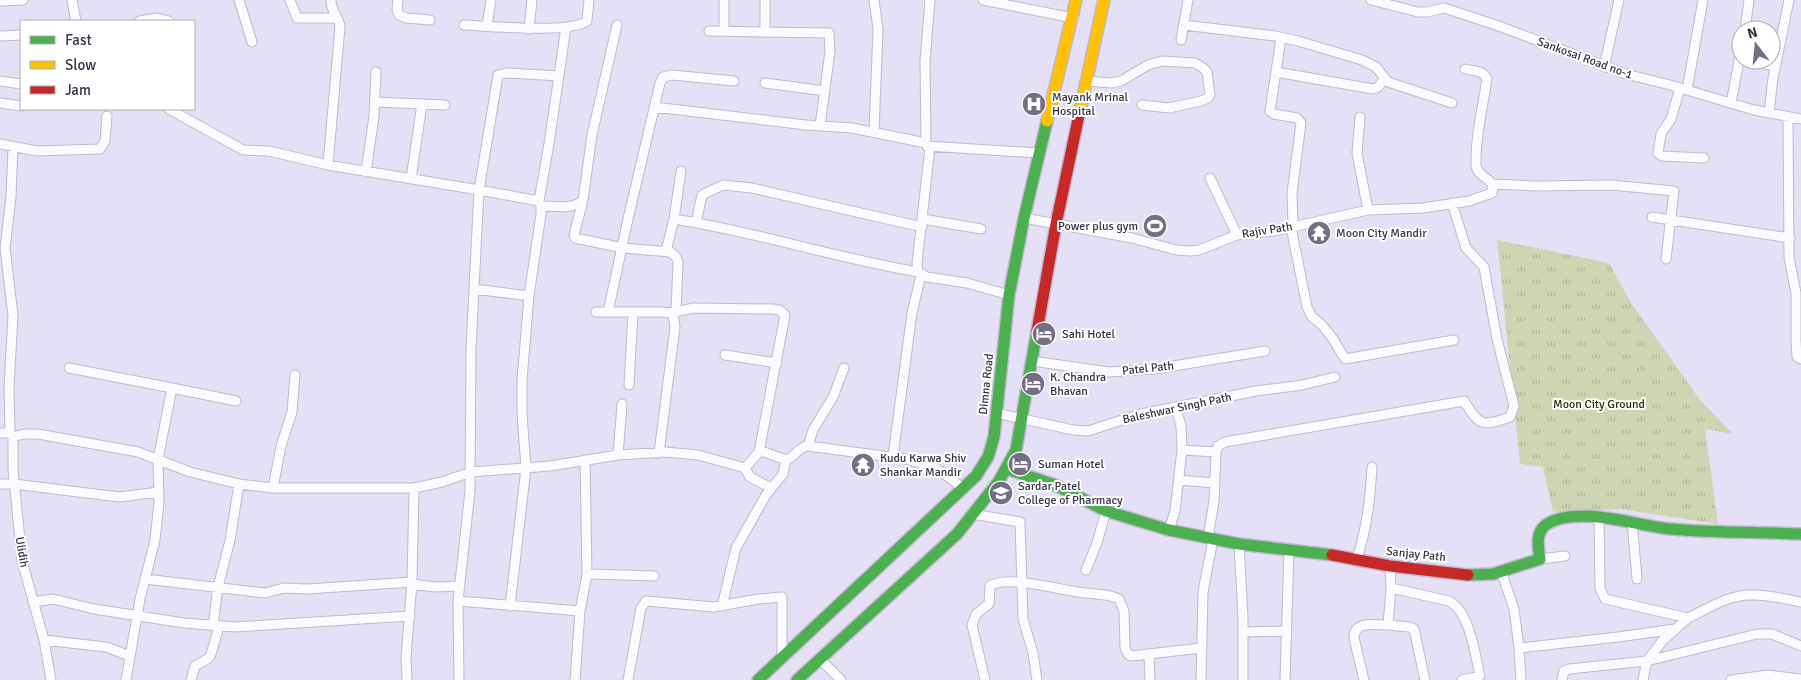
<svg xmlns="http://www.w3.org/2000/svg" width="1801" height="680" font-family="Signika,sans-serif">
<defs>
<pattern id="park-tufts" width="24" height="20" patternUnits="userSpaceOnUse" patternTransform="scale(1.25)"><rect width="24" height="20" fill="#ced5b3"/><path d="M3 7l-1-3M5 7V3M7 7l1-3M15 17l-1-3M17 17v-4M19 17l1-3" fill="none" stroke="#b2b79b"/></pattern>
</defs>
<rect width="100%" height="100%" fill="#e6e0f6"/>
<path fill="url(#park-tufts)" d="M 1497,240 L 1609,263 L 1631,303 L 1700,400 L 1733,434 L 1705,429 L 1718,524 L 1620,509 L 1553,512 L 1543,467 L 1520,464 Z"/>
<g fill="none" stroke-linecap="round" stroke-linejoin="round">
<g stroke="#bfbacc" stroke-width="11">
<path id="street" d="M 72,0 L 76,21
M 239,0 L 252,42
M 290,0 L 297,18 L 337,18
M 398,0 L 397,10 L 399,15 L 406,18 L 430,20
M 724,0 L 724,31
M 930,0 L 925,61 L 926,143 L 927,146 L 1039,153
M 983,0 L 1073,18
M 1371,0 L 1418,12 L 1427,12 L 1444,8 L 1496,25 L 1626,74 L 1670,85 L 1754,110 L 1801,119
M 0,1 L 23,0
M 140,21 L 157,18 L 169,21
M 464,25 C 488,26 570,34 587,21 L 589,0
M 1184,25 L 1275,36 L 1298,41 L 1362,60 L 1376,67 L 1388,82 L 1452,103
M 487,26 L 491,0
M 529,29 L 532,0
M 1745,30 L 1749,0
M 709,31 L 829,33 L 830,51 L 820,126
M 765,31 L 765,0
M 0,36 L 21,35
M 1281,38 L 1270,111 L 1274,114 L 1297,118 L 1301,123 L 1292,193 L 1293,224 L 1291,227 L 1307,307 L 1312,317 L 1322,325 L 1333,339 L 1345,359 L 1454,340
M 1181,40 L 1188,0
M 1739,60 L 1776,66
M 1604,67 L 1619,0
M 1276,72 L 1373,89 L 1378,87 L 1384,79
M 0,81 L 21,84
M 1087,81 L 1112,83 L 1121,81 L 1148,65 L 1162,61 L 1195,63 L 1203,68 L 1207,72 L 1210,94 L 1208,98 L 1201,101 L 1169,108 L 1142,105
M 765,83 L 825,91
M 1680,88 L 1671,119 L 1661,134 L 1658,153 L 1662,156 L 1704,158
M 1687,90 L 1703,0
M 375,102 L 445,105
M 0,103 L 21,106
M 1731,103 L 1741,51
M 654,107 L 806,125 L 852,128 L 926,143
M 169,109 L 243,150 L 269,151 L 328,165 L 479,190 L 471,349 L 470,491 L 458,601 L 459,680
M 1769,113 L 1773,78 L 1789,0
M 1360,117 L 1357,153 L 1368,210
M 1788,117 L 1789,257 L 1796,293 L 1796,340 L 1797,357 L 1801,359
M 874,132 L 878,29 L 874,0
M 0,144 L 37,151 L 100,149 L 105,141 L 107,116
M 930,147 L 917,263 L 918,272 L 927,277 L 967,283 L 1009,295
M 328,165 L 340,26 C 338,16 331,12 331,0
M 366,172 L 374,116 L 376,72
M 1210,178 L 1237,235
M 411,179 L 422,104
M 1493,184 L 1536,186 L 1611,185 L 1674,191 L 1666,259
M 583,200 L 574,235 L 575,238 L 623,248 L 670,252
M 539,201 L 549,144 L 566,27
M 541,206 C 553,206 574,210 583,200 L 592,135 L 617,25
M 1652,217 L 1790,238
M 1024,218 L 1132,238 L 1176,250 L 1191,251 L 1199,250 L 1237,235 L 1274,231 L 1368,210 L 1423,208 L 1469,201 L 1492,193 C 1497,177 1477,179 1476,165 C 1475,137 1483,107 1487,79 C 1484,70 1473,71 1465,69
M 674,219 C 757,232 836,258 918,272
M 923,219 L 981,229
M 696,223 L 702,195 L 723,185 L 752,188 L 922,227
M 474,289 L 529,296 L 522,380 L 522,414 L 526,468 L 510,606
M 529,296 L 541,214 L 541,206 L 539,201 L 479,190 L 498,75 L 506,73 L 559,76
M 676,311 L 678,262 L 676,257 L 668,250 L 667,247 L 674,219 L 681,171
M 596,312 L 662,312 L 669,313 L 673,315 L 675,327 L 659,453
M 608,312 L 628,219 L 660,83 L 663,77 L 672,75 L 734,81
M 669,313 L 694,308 L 773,309 L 779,310 L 785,315 L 759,452
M 725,355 L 777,363
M 1032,361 L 1109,372 L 1155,369 L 1265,351
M 69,368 L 172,388
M 629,385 L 633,312
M 1176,408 L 1181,426 L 1182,450 L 1216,452
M 996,413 L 1073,430 L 1088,431 L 1141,414 L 1256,391 L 1302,385 L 1335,377
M 0,433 L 10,433 L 13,437 L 13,469 L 22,561 L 44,640 L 51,680
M 10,433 L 9,386 L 13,316 L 5,248 L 11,197 L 13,147
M 13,437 L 24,434 L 38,434 L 138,452 L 190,472 L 239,484 L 273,488 L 414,488 L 412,582 L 406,657 L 407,680
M 808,446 L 813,430 L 833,397 L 844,368
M 618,455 L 622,404
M 893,456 L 912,313 L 921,275
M 585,460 L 587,575
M 745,468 L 750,477 L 771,488
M 1179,480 L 1215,483
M 0,484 L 14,484 L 119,497 L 159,492
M 273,488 L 281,446 L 292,412 L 295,375
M 414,488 L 442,482 L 471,472 L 550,466 L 618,455 L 665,452 L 698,455 L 745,468 L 759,452 L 764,452 L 786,460 C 795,457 798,447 808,446 L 906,459 L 936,468 L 963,488
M 972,514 L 1020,522 L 1023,619 L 1033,653 L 1037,680
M 1632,521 L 1637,579
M 1169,530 L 1175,511 L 1182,450
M 1208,538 L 1214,501 L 1216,452 L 1218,446 L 1225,442 L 1464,401 C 1480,426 1481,427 1510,417 L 1514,406 L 1497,339 L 1484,267 L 1466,248 L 1452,203
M 1239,544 L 1243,617 L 1243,680
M 1357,559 C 1367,526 1370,501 1372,467
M 1540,559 L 1565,556
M 1086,570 L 1097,543 L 1106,511
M 1501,571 L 1514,609 L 1519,648 L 1521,680
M 145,579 L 265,593 L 284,588 L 307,589 L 412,582
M 412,584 L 436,587 L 460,586
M 1391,588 L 1449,601 C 1470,612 1475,654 1480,676 L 1462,680
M 458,601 L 580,611
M 33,602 L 53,599 L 94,609 L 184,623 L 235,627 L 410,616
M 722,606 L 736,548 L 766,495 L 783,474 L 786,460
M 1688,618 C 1707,609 1728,595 1750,595 C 1767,594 1785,599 1801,602
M 1388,625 L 1409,627 L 1414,629 L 1425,680
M 213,626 L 218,587 L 230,540 L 239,484
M 1243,632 L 1287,631
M 44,640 L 106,647 L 130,656
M 1519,648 L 1618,637 L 1675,629
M 1149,654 L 1150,680
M 820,659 L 841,680
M 126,680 L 140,599 L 155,540 L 159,502 L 158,459 L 172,388 L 236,401
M 191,680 L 195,666 L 209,658 L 211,654 L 219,627
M 575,680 L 580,611 L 587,575 L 591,574 L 654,576
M 628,680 L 641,608 L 646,601 L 714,607 L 758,599 L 782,597 L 782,658
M 985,680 L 972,625 L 976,614 L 989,604 L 990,586 C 1005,575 1058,589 1077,592 C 1091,594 1106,593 1119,599 L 1124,611 L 1125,648 L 1128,654 L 1131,656 L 1201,648
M 1201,680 L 1203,592 L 1213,539
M 1285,680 L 1289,549
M 1364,680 L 1354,638 C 1354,620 1375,625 1388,625 L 1391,588 L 1390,566
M 1562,680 L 1564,671 L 1569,669 L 1647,661 L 1663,640 L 1688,618 L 1605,599 L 1600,588 L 1599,517
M 1643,680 L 1647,661 L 1757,634 L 1772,634 L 1801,646
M 1731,680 L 1768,675 L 1801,679"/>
</g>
<g stroke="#bfbacc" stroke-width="14">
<path id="fast" d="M 1007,469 L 1055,485 L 1106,511 L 1169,530 L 1239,544 L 1332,555
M 1468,575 L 1493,574 L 1540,559 C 1538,547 1535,532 1547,524 C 1576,505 1638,526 1671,529 C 1714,533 1758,532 1801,534
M 758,680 L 976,476 L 988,457 L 994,437 L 1009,295 L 1024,218 L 1047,121
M 797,680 L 957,534 L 999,481 L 1016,450 L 1037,331"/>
</g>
<g stroke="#bfbacc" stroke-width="14">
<path id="slow" d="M 1079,115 L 1104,0
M 1047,121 L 1076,0"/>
</g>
<g stroke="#bfbacc" stroke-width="14">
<path id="jam" d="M 1037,331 L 1056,224 L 1079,115
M 1332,555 L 1390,566 L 1468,575"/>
</g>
<use href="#street" stroke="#fbfafe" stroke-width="9"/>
<use href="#fast" stroke="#4caf50" stroke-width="11"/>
<use href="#slow" stroke="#ffc107" stroke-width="11"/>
<use href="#jam" stroke="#c62828" stroke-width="11"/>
</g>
<defs>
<g id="hospital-disc" transform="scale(1.25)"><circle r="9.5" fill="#756f83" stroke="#fff"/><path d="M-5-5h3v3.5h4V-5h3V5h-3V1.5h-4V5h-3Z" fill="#fff"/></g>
<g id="stadium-disc" transform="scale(1.25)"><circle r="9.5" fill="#756f83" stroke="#fff"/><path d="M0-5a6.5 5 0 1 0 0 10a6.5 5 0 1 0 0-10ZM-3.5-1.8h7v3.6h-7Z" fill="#fff"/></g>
<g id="temple-disc" transform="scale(1.25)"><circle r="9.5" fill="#756f83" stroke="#fff"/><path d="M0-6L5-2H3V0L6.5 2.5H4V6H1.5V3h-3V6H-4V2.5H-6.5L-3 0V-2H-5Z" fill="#fff"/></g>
<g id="hotel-disc" transform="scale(1.25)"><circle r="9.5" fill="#756f83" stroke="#fff"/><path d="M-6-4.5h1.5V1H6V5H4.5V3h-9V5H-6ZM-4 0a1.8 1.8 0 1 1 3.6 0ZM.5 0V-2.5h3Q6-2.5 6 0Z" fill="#fff"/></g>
<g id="university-disc" transform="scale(1.25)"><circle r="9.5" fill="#756f83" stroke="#fff"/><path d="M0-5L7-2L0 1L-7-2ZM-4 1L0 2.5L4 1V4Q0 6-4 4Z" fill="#fff"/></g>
</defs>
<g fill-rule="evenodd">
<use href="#hospital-disc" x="1034" y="104"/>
<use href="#stadium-disc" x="1155" y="226"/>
<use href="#temple-disc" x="1319" y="233"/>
<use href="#hotel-disc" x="1044" y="334"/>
<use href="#hotel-disc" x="1033" y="384"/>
<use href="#hotel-disc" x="1020" y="464"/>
<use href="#temple-disc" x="863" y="465"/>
<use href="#university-disc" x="1001" y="493"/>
</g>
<g text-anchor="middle" stroke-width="4" stroke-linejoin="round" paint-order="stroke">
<g font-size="12" fill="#383245" stroke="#fff">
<text transform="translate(1585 58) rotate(20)" y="4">Sankosai Road no-1</text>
<text transform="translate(1267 230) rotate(-9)" y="4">Rajiv Path</text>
<text transform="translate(1148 368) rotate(-6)" y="4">Patel Path</text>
<text transform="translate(986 384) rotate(-84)" y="4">Dimna Road</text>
<text transform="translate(1177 408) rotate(-12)" y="4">Baleshwar Singh Path</text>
<text transform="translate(22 552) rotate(80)" y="4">Ulidih</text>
<text transform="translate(1416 554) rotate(6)" y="4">Sanjay Path</text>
</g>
<g font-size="12" fill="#383245" stroke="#fff" text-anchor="start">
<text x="1052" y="101">Mayank Mrinal<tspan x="1052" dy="14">Hospital</tspan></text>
<text x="1138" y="230" text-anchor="end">Power plus gym</text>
<text x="1336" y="237">Moon City Mandir</text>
<text x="1062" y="338">Sahi Hotel</text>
<text x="1050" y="381">K. Chandra<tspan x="1050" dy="14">Bhavan</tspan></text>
<text x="880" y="462">Kudu Karwa Shiv<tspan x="880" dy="14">Shankar Mandir</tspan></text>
<text x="1038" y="468">Suman Hotel</text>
<text x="1018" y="490">Sardar Patel<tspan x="1018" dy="14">College of Pharmacy</tspan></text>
</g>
<g font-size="12" fill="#272e04" stroke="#fff">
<text x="1599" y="408">Moon City Ground</text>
</g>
</g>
<rect x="20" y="20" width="175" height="90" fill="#ffffff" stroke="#afadb5"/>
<rect x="30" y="36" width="25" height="8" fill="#4caf50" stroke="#afadb5"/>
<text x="65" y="45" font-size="15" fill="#383245">Fast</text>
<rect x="30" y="61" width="25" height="8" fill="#ffc107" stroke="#afadb5"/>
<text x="65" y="70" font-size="15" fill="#383245">Slow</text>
<rect x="30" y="86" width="25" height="8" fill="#c62828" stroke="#afadb5"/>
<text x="65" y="95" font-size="15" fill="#383245">Jam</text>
<g transform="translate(1756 45) rotate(344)"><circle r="24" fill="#ffffff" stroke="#afadb5"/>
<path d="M0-4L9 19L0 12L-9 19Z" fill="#756f83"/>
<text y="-8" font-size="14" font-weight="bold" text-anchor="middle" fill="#383245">N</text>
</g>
</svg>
